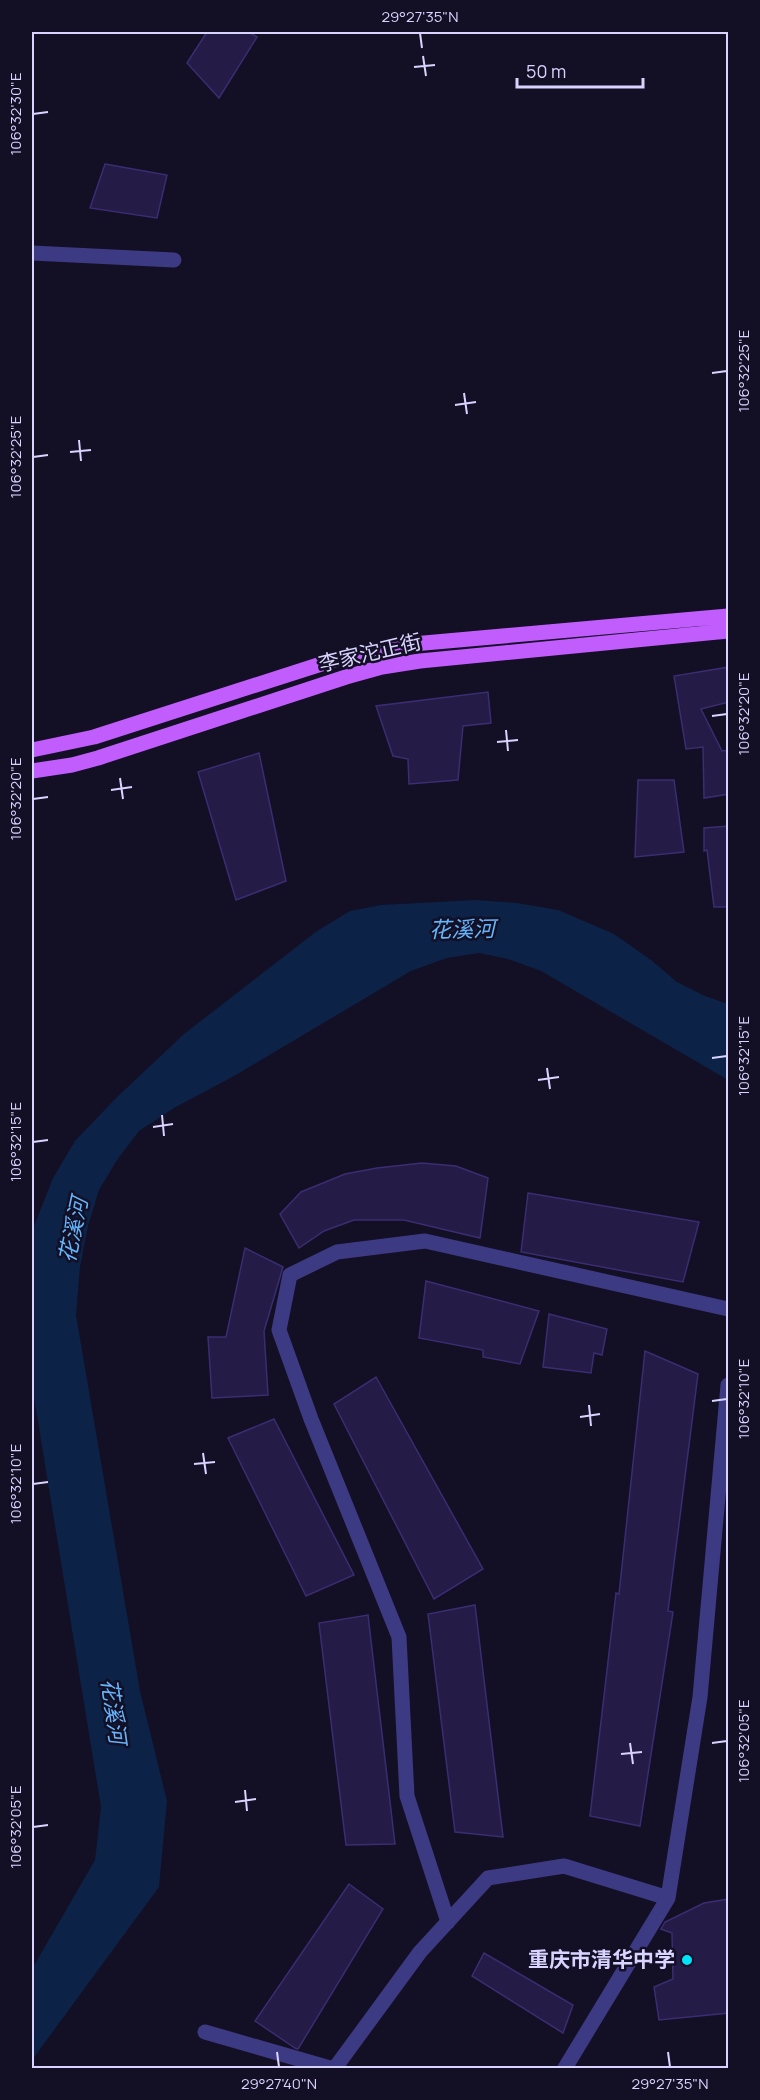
<svg xmlns="http://www.w3.org/2000/svg" width="760" height="2100" font-family="Manrope,'Noto Sans SC',sans-serif">
<rect width="100%" height="100%" fill="#130f25"/>
<path fill="#0c2247" d="M 476,900 L 517,903 L 558,910 L 614,934 L 651,960 L 677,982 L 705,996 L 728,1004 L 728,1080 L 541,971 L 508,959 L 479,953 L 447,958 L 411,971 L 234,1076 L 174,1108 L 139,1131 L 117,1160 L 99,1190 L 88,1226 L 80,1267 L 76,1315 L 140,1691 L 167,1801 L 159,1887 L 32,2060 L 32,1969 L 95,1860 L 101,1807 L 32,1385 L 32,1231 L 53,1178 L 75,1141 L 115,1099 L 184,1034 L 317,931 L 350,911 L 381,905 Z"/>
<path fill="#241b46" stroke="#3b2d72" stroke-width="1.5" d="M 207,32 L 249,32 L 257,37 L 219,98 L 187,63 Z
M 105,164 L 167,175 L 157,218 L 90,208 Z
M 729,667 L 729,702 L 701,709 L 722,751 L 729,750 L 729,794 L 704,798 L 703,747 L 686,749 L 674,676 Z
M 488,692 L 491,723 L 463,726 L 458,780 L 409,784 L 408,759 L 393,756 L 376,706 Z
M 259,753 L 286,881 L 236,900 L 198,772 Z
M 638,780 L 674,780 L 684,852 L 635,857 Z
M 729,826 L 729,907 L 714,907 L 707,850 L 704,851 L 704,828 Z
M 422,1163 L 456,1166 L 488,1178 L 480,1238 L 404,1220 L 354,1220 L 324,1231 L 299,1248 L 280,1214 L 301,1192 L 345,1174 L 377,1168 Z
M 528,1193 L 699,1222 L 683,1282 L 521,1252 Z
M 245,1248 L 283,1267 L 264,1331 L 268,1395 L 212,1398 L 208,1337 L 226,1337 Z
M 426,1281 L 539,1311 L 520,1364 L 483,1357 L 483,1350 L 419,1338 Z
M 549,1314 L 607,1329 L 602,1355 L 594,1353 L 591,1373 L 543,1367 Z
M 645,1351 L 698,1374 L 668,1611 L 673,1612 L 640,1826 L 590,1816 L 616,1593 L 619,1594 Z
M 376,1377 L 483,1569 L 434,1599 L 334,1404 Z
M 274,1419 L 354,1575 L 306,1596 L 228,1438 Z
M 475,1605 L 503,1837 L 455,1832 L 428,1614 Z
M 368,1615 L 395,1844 L 346,1845 L 319,1623 Z
M 349,1884 L 383,1909 L 298,2049 L 295,2048 L 255,2021 Z
M 729,1899 L 729,2013 L 659,2020 L 654,1987 L 673,1979 L 672,1933 L 661,1929 L 665,1922 L 704,1903 Z
M 484,1953 L 573,2005 L 563,2033 L 472,1976 Z"/>
<g fill="none" stroke-linecap="round" stroke-linejoin="round">
<path stroke="#3d3a84" stroke-width="15" d="M 32,253 L 174,260
M 448,1922 L 407,1796 L 399,1637 L 311,1419 L 279,1330 L 290,1275 L 337,1252 L 425,1241 L 728,1309
M 205,2032 L 330,2068
M 335,2068 L 420,1952 L 488,1878 L 564,1866 L 668,1898
M 565,2068 L 668,1898 L 700,1697 L 728,1385"/>
<path stroke="#c15cfd" stroke-width="15" d="M 32,750 L 94,737 L 340,658 L 413,644 L 728,616
M 32,771 L 72,765 L 98,758 L 346,677 L 382,667 L 420,661 L 728,631"/>
</g>
<path fill="none" stroke="#d9d4ff" stroke-width="2" d="M 420,33 L 422,48M 423,56 L 426,76M 414,67 L 435,65M 33,114 L 48,112M 712,373 L 727,371M 464,393 L 467,414M 455,405 L 476,402M 79,440 L 81,461M 70,452 L 91,450M 33,457 L 48,455M 712,716 L 727,714M 506,730 L 508,751M 497,742 L 518,740M 120,778 L 123,799M 111,790 L 132,787M 33,799 L 48,797M 712,1058 L 727,1056M 547,1068 L 550,1089M 538,1080 L 559,1077M 162,1115 L 164,1136M 153,1127 L 173,1124M 33,1142 L 48,1140M 712,1401 L 727,1399M 589,1405 L 591,1426M 580,1417 L 600,1414M 203,1453 L 206,1474M 194,1464 L 215,1462M 33,1484 L 48,1482M 630,1743 L 633,1764M 712,1743 L 727,1741M 621,1754 L 642,1752M 245,1790 L 247,1811M 235,1802 L 256,1799M 33,1827 L 48,1825M 277,2052 L 279,2067M 668,2052 L 670,2067"/>
<circle fill="#02e2fc" stroke="#130f25" stroke-width="2" cx="687" cy="1960" r="6"/>
<g text-anchor="middle" stroke-width="5" stroke-linejoin="round" paint-order="stroke">
<g font-size="21" fill="#d9d4ff" stroke="#130f25">
<text transform="translate(370 653) rotate(-13)" y="7">李家沱正街</text>
</g>
<g font-size="21" font-weight="bold" fill="#d9d4ff" stroke="#130f25" text-anchor="end">
<text x="675" y="1967">重庆市清华中学</text>
</g>
<g font-size="22" font-style="italic" fill="#63b5fd" stroke="#130f25">
<text transform="translate(462 929) rotate(-1)" y="8">花溪河</text>
<text transform="translate(73 1230) rotate(-78)" y="8">花溪河</text>
<text transform="translate(114 1711) rotate(82)" y="8">花溪河</text>
</g>
</g>
<rect width="760" height="2100" fill="none" stroke="#130f25" stroke-width="66"/>
<path d="M517 78v9h126v-9" fill="none" stroke="#d9d4ff" stroke-width="3"/>
<text x="526" y="78" font-size="18" fill="#d9d4ff" stroke="#130f25" stroke-width="4.5" paint-order="stroke">50 m</text>
<rect x="33" y="33" width="694" height="2034" fill="none" stroke="#d9d4ff" stroke-width="2"/>
<g font-size="15" text-anchor="middle" fill="#d9d4ff">
<text x="420" y="22">29°27'35"N</text>
<text transform="translate(16 114) rotate(-90)" y="5">106°32'30"E</text>
<text transform="translate(744 371) rotate(-90)" y="5">106°32'25"E</text>
<text transform="translate(16 457) rotate(-90)" y="5">106°32'25"E</text>
<text transform="translate(744 714) rotate(-90)" y="5">106°32'20"E</text>
<text transform="translate(16 799) rotate(-90)" y="5">106°32'20"E</text>
<text transform="translate(744 1056) rotate(-90)" y="5">106°32'15"E</text>
<text transform="translate(16 1142) rotate(-90)" y="5">106°32'15"E</text>
<text transform="translate(744 1399) rotate(-90)" y="5">106°32'10"E</text>
<text transform="translate(16 1484) rotate(-90)" y="5">106°32'10"E</text>
<text transform="translate(744 1741) rotate(-90)" y="5">106°32'05"E</text>
<text transform="translate(16 1827) rotate(-90)" y="5">106°32'05"E</text>
<text x="279" y="2089">29°27'40"N</text>
<text x="670" y="2089">29°27'35"N</text>
</g>
</svg>
